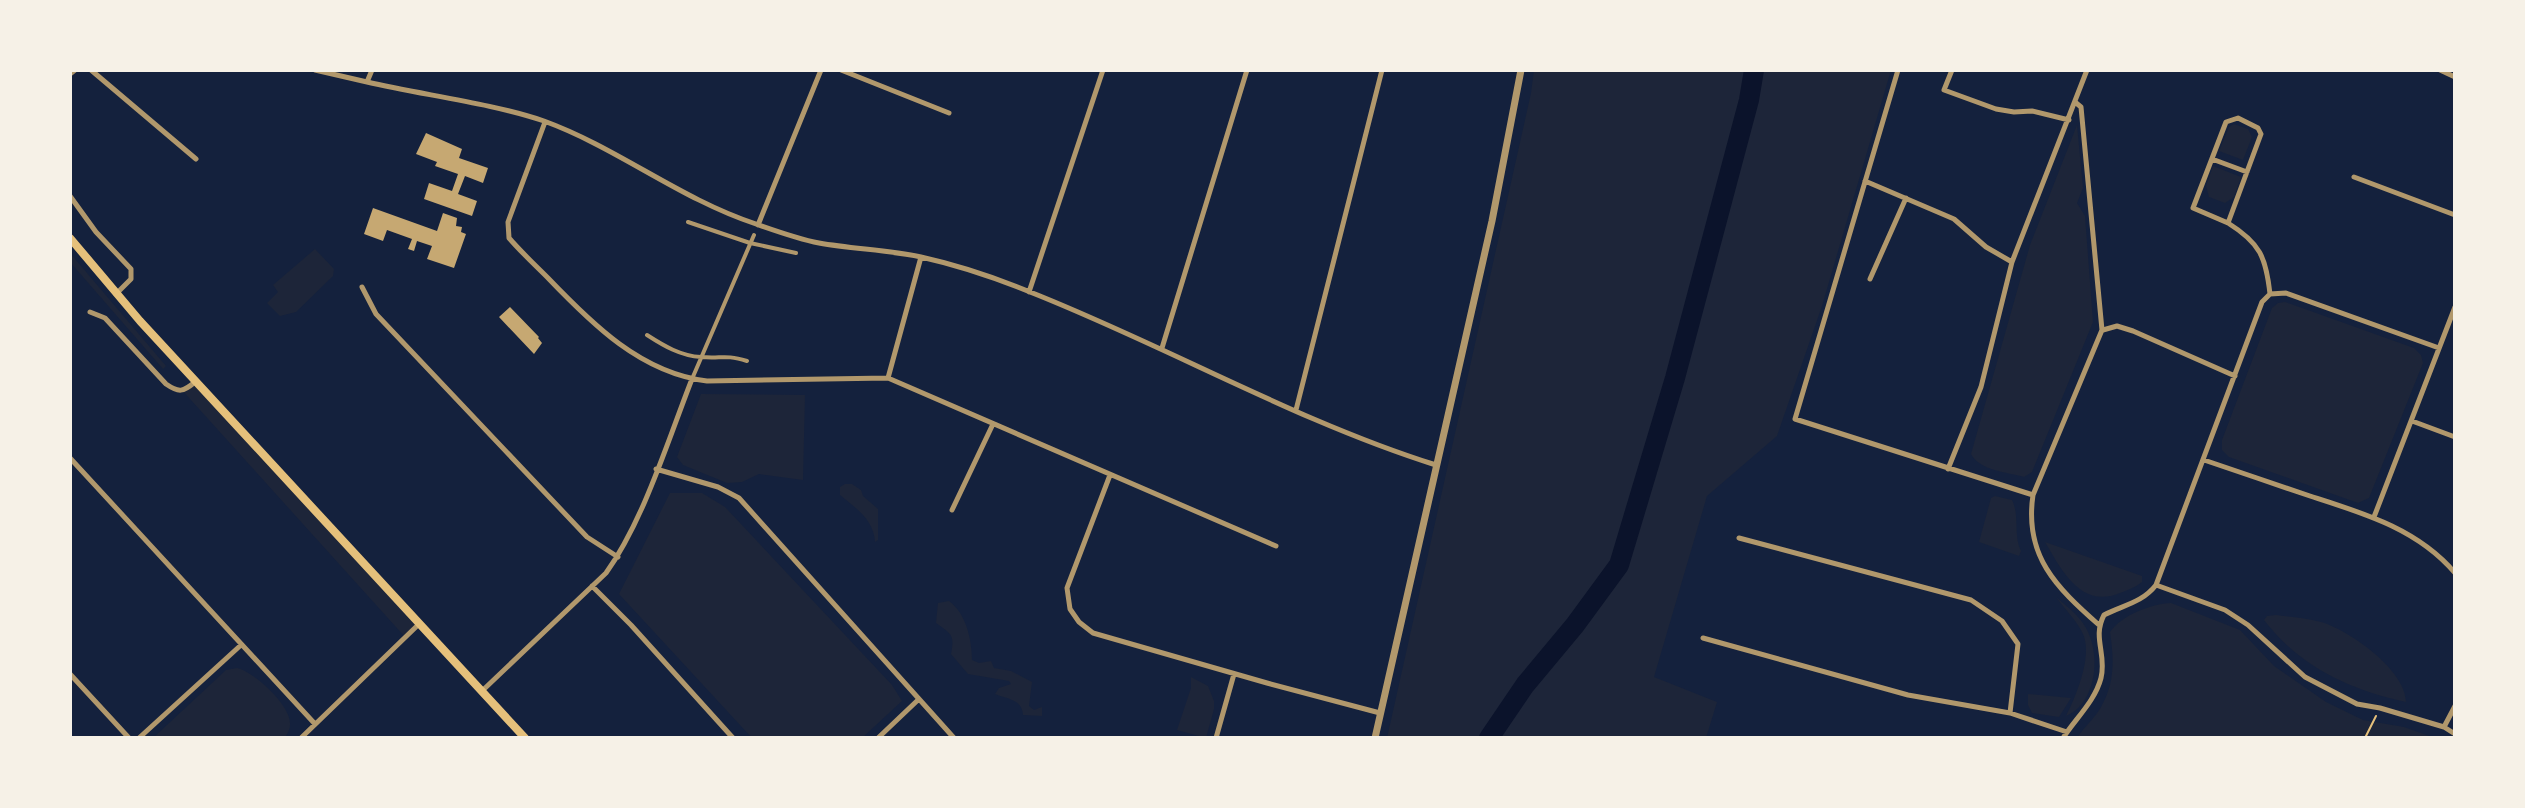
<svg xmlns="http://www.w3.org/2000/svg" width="2525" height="808" font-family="'Titillium Web',sans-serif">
<rect width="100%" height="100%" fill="#14213d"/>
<path fill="#1d2539" d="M 1534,70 L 1891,70 L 1822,306 L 1777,436 L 1707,496 L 1654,677 L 1717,702 L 1706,738 L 1387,738 L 1531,93 Z
M 2234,124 L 2248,129 L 2252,137 L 2243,160 L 2219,151 L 2229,127 Z
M 2077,125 L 2083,188 L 2077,203 L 2085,216 L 2093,322 L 2032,472 L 2024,477 C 2007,472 1980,471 1971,454 L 2030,245 Z
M 2213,166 L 2241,177 L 2234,197 L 2225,203 L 2209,197 L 2206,186 Z
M 315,249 L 334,269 L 333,276 L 296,312 L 280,316 L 267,303 L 278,292 L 273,285 Z
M 70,253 L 166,366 L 163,369 L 70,262 Z
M 2285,302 L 2414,348 L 2421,355 L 2423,363 L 2369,498 L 2358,503 L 2229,457 L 2222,450 L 2222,440 L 2272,308 L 2278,303 Z
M 197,383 L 419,624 L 405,637 L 181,389 Z
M 701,394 L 805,395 L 803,480 L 759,474 L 742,482 L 727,483 L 683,465 L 677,457 Z
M 845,484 L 852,484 L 861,490 L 863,496 L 878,509 L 878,540 L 875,542 C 874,520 856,508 840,495 L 840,487 Z
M 670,493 L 702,493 L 725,507 L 892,685 L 902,701 L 862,738 L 752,738 L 619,594 Z
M 1995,496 L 2012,500 C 2020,516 2013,535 2021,551 L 2019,556 L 1979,542 L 1991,498 Z
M 2045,542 L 2142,576 L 2142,582 C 2136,587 2128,590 2120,593 C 2081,609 2062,571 2045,542 Z
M 2056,597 C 2066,606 2079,615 2086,628 C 2101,654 2097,703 2066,716 C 2076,696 2094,654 2082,632 C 2076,620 2064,608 2056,597 Z
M 949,601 C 966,613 972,640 972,660 L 979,663 L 991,661 L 994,668 L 1011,671 L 1032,682 L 1029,706 L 1034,710 L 1042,707 L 1042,716 L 1023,715 C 1022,699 1007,699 995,694 L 999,688 L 1011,684 L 1009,681 L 968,674 L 951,654 C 955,634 951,634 936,623 L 938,603 Z
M 2171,603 L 2240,630 L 2274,666 L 2326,702 L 2363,720 L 2404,727 L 2435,738 L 2077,738 C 2084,727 2095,718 2101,707 C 2115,683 2114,659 2110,632 C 2122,615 2151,604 2171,603 Z
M 2276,615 C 2291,617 2307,618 2321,622 C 2349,630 2406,670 2406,702 C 2350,690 2300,667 2264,620 L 2267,616 Z
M 237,668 C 254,672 292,706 290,725 C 290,730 287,734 285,738 L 153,738 L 226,670 Z
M 1191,677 L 1208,686 L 1214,701 L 1214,709 L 1206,738 L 1177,730 L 1191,688 Z
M 2028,694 L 2071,698 L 2059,717 L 2032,713 L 2028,705 Z"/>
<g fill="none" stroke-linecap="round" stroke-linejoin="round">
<path stroke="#0b132b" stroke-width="20" d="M 1489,738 L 1525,685 L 1575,625 L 1619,565 L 1675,378 L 1749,100 L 1754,70"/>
</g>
<path fill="#c6a872" d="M 426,133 L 462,149 L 459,158 L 488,168 L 483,183 L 465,176 L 458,194 L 477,201 L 472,216 L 424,199 L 429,183 L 452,191 L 458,174 L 435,166 L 437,162 L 416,154 Z
M 373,208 L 437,231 L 443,213 L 457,218 L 456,226 L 462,227 L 461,232 L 466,234 L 454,268 L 427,259 L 432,246 L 417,241 L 414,251 L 408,249 L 412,239 L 387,230 L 383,241 L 364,234 Z
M 510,307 L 539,337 L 538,338 L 542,343 L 534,354 L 499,317 Z"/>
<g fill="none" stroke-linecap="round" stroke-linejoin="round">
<path stroke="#e5c07b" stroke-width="2" d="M 2365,738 L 2376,716"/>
<path stroke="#b1986c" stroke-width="4" d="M 688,222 L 750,243 L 796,253
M 647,335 C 664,346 681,356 701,357 C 722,359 724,354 747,361
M 692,379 L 754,235"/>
<path stroke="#b1986c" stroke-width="5" d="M 91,70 L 196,159
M 315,70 L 367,82 L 372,70
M 841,70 L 949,113
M 1898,70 L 1795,419 L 2033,495
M 1952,70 L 1944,90 L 1996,109 L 2014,112 L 2032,111 L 2069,120
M 2440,70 L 2455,77
M 70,74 L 75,70
M 367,82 C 423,95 491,103 544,121 C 618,148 680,199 756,224 C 776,231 798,239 819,243 C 853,249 888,250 921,257 C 957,265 996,278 1030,292 C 1167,346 1296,421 1436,465
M 2075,102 L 2081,107 L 2102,330 L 2033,495 C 2024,556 2056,587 2099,625
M 545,122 L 508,222 L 509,238 C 521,252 535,265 548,278 C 592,324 641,373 707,381 L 888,378 L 1276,546
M 2212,159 L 2247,172
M 2354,177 L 2455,215
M 1865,181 L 1954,219 L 1986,247 L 2012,262
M 70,196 L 96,232 L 131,269 L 131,279 L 116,294
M 758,225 L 821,70
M 1870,279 L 1906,198
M 362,287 L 376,314 L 587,537 L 618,557
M 1029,292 L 1103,70
M 2270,294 L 2286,293 L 2439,348
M 90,312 L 105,318 L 166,384 C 179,393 183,392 195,382
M 2103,330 L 2117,326 L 2133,331 L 2235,376
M 1162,348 L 1247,70
M 888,378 L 921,257
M 1296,410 L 1382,70
M 2412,421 L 2455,437
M 70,458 L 315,724
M 2204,460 C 2239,472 2275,484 2310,496 C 2363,513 2418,529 2455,573
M 656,469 L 718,487 L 739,498 L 954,738
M 1948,469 L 1981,387 L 2012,262 L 2087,70
M 1110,475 L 1067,588 L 1070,609 L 1079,622 L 1093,633 L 1267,683 L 1380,713
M 952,510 L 993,424
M 2374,517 L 2455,307
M 1739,538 L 1971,600 L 2002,621 L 2018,644 L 2010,713
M 2156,585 L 2225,610 L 2248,625 L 2305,677 L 2357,704 L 2380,708 L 2444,727 L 2455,734
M 592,586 L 631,625 L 733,738
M 1703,638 L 1908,695 L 2010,713 L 2067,732
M 70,674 L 129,738
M 482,691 L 606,573 C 644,520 668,440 692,379
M 2444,727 L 2455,706
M 139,738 L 241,645
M 301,738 L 419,624
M 878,738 L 919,699
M 1216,738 L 1234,674
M 2063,738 C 2076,718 2095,701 2101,678 C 2107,654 2092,638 2104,615 C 2123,605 2142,603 2156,585 L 2262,302 L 2270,294 C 2266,257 2260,243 2228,223 L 2261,134 L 2258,128 L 2238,118 L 2226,122 L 2193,208 L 2228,223"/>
<path stroke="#b1986c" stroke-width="7" d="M 1375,738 L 1492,221 L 1521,70"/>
<path stroke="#e5c07b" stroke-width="8" d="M 70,238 L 140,321 L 525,738"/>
</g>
<rect width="2525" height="808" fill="none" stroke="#f6f1e7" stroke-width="144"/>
</svg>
